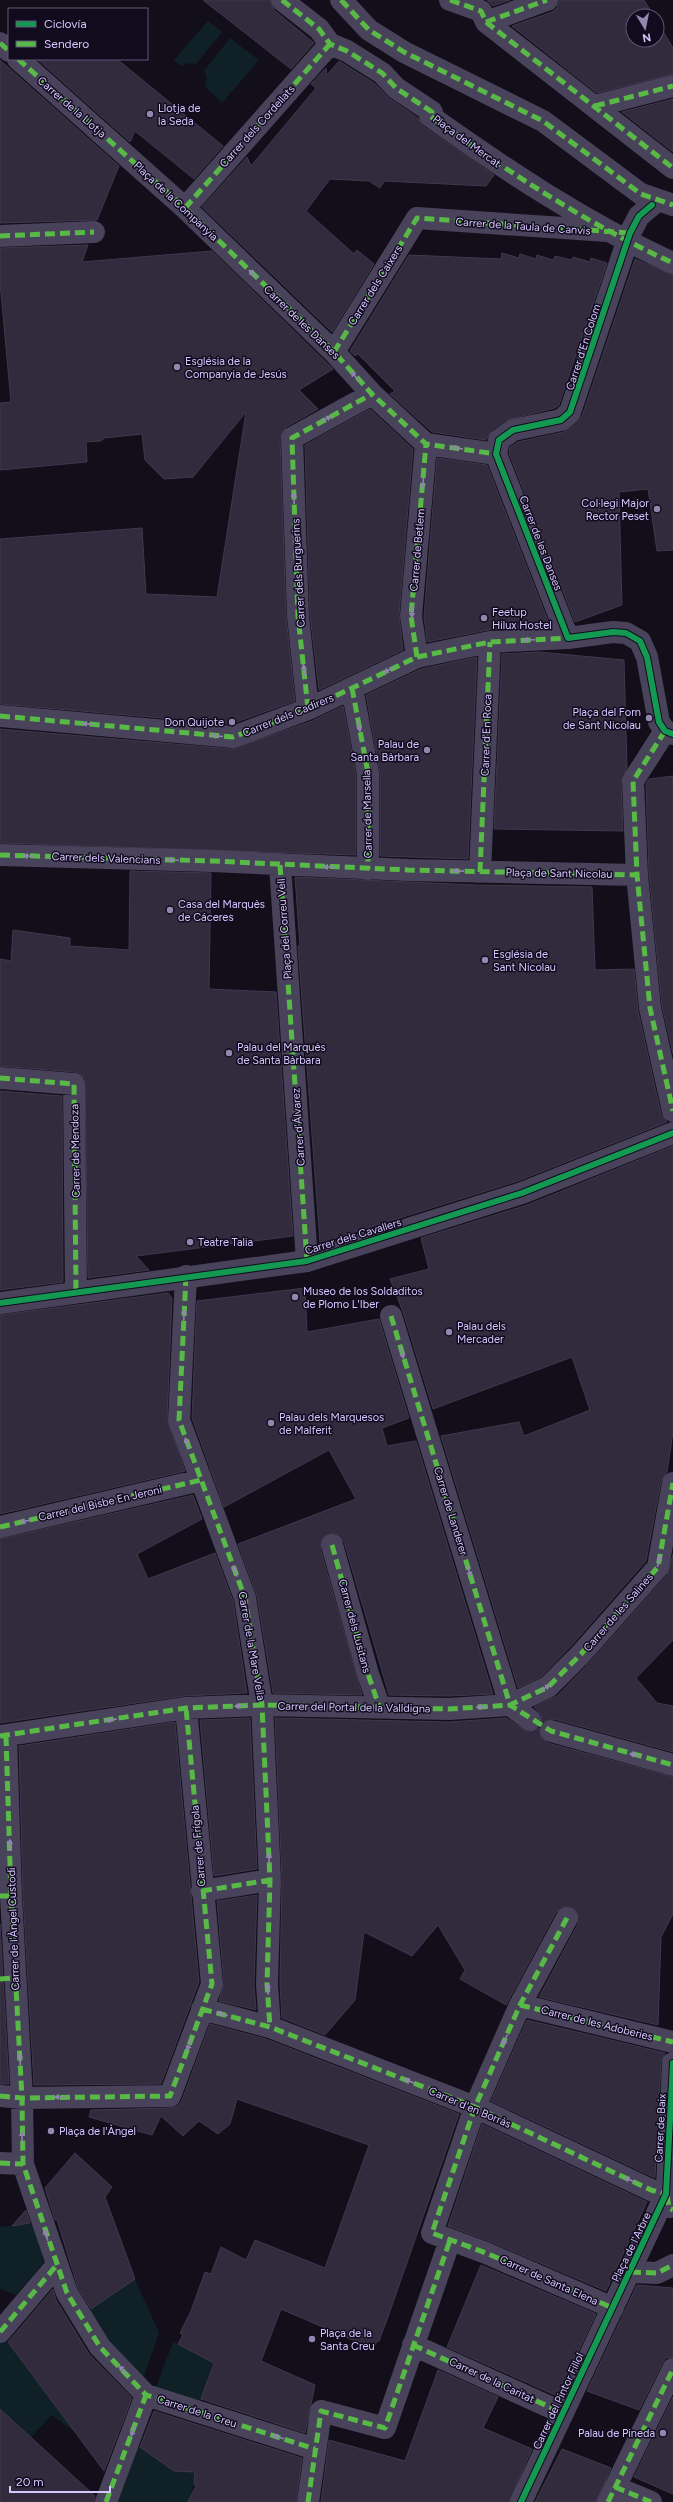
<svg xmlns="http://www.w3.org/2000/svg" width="673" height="2502" font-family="Figtree,sans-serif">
<rect width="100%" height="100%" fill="#120f1a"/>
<path fill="#0f2126" d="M 208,21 L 222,32 L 196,64 L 188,63 L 181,66 L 174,60 Z
M 230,38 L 259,60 L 222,103 L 205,87 L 207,78 L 204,71 Z
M 33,2223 L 44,2262 L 16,2295 L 0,2289 L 0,2227 Z
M 135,2279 L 159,2333 L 143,2379 L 110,2346 L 90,2310 Z
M 5,2338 L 75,2432 L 52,2415 L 31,2437 L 0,2409 L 0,2343 Z
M 173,2342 L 214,2361 L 200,2402 L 156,2387 Z
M 136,2444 L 156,2458 L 196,2469 L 191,2502 L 117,2502 Z"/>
<path fill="#312b3d" stroke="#40384f" d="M 203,0 L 270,0 L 274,10 L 314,43 L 291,69 Z
M 487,0 L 510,0 L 493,6 Z
M 559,0 L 644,0 L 654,16 L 633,16 L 633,40 L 657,40 L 657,21 L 673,48 L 673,74 L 597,93 L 512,26 L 552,12 L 557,8 Z
M 37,59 L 117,59 L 223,146 L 194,179 L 135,131 L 130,142 Z
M 0,60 L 119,166 L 97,220 L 0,223 Z
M 339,61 L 374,83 L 389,98 L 418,118 L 423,126 L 494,175 L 486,186 L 384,181 L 380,188 L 369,181 L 330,179 L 306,211 L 354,254 L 357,250 L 374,264 L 332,332 L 202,207 L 247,157 L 251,166 L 316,88 L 311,84 L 326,68 L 327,75 Z
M 673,99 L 673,152 L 622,112 Z
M 88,245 L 82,262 L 212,251 L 333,369 L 299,390 L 318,409 L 286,427 L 280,438 L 286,616 L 295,701 L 231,724 L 0,704 L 0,539 L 142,528 L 146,594 L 217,597 L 246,412 L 193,477 L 164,479 L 145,460 L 142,434 L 104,438 L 101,441 L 86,442 L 87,462 L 0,470 L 0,403 L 11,402 L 0,282 L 0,248 Z
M 502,253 L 519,258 L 520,254 L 536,259 L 537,255 L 553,260 L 555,256 L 571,260 L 573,257 L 590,262 L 591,258 L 607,263 L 559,405 L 555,408 L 506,420 L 492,430 L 486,440 L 432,432 L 390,394 L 395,391 L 358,354 L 355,356 L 350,351 L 409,255 L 501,259 Z
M 635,259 L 673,275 L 673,550 L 657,551 L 648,489 L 619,492 L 622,605 L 575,622 L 509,453 L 510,447 L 518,442 L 564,432 L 582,416 Z
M 370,409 L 413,449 L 399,615 L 403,650 L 319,690 L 310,615 L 305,445 Z
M 437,458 L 487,465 L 550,626 L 488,630 L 427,642 L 424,616 Z
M 539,652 L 624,660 L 627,768 L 621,782 L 623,831 L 494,829 L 502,654 Z
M 477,657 L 468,859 L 380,856 L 380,773 L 366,695 L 421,669 Z
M 343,706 L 356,774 L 356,855 L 0,843 L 0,729 L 232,749 L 312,721 Z
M 673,776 L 673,1054 L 662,1006 L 649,874 L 646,784 L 649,779 Z
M 130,871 L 211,873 L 209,989 L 276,992 L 293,1236 L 136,1256 L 149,1270 L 88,1278 L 85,1078 L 75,1072 L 0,1066 L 0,959 L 11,961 L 13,930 L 70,938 L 70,946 L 129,950 Z
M 295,877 L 476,885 L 592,887 L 595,970 L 634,969 L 638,1011 L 661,1114 L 667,1122 L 518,1181 L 320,1243 L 298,946 L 300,946 Z
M 0,1091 L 62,1096 L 63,1282 L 0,1290 Z
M 673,1146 L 673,1432 L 667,1472 L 661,1481 L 646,1561 L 572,1645 L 541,1677 L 518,1688 L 441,1436 L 519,1422 L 524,1436 L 590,1410 L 572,1357 L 433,1409 L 403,1312 L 390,1279 L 429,1269 L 421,1238 L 527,1205 Z
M 305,1288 L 307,1332 L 379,1319 L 409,1418 L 382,1428 L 387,1446 L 416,1441 L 493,1694 L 449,1696 L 389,1695 L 344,1542 L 335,1533 L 323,1537 L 320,1548 L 362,1695 L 273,1693 L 257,1596 L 238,1544 L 356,1499 L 329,1450 L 224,1507 L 192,1418 L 197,1301 Z
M 168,1293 L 172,1298 L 167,1420 L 185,1471 L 0,1514 L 0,1315 Z
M 193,1495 L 202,1519 L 137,1554 L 148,1579 L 215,1553 L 233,1601 L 247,1693 L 184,1696 L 0,1723 L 0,1539 Z
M 673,1554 L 673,1640 L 636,1678 L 657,1703 L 673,1706 L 673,1752 L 554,1719 L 542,1722 L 541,1715 L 534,1707 L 557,1696 L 590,1662 L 667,1575 Z
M 250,1718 L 257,1869 L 214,1876 L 200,1720 Z
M 275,1718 L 449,1722 L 506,1718 L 528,1732 L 539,1728 L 542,1739 L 548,1743 L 673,1777 L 673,1914 L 661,1937 L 658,2025 L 539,1997 L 578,1924 L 577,1911 L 567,1906 L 556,1912 L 506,2005 L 460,1979 L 465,1970 L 438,1925 L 412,1956 L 364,1932 L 355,2000 L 325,2035 L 282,2018 L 280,1984 L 282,1879 Z
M 175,1722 L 199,1982 L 161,2084 L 34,2085 L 23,1895 L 19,1746 Z
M 257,1895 L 254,1984 L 256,2010 L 219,2001 L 224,1983 L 217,1901 Z
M 0,1924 L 9,2084 L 0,2084 Z
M 527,2020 L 665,2053 L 661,2062 L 655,2178 L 491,2101 Z
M 210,2024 L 266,2039 L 459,2114 L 389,2314 L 379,2341 L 377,2341 L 374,2347 L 363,2342 L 362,2344 L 281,2309 L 261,2361 L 315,2385 L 305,2433 L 201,2399 L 214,2363 L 178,2344 L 183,2335 L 180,2333 L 191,2311 L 205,2272 L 211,2274 L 221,2247 L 246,2260 L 255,2240 L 325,2268 L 369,2145 L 237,2099 L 230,2124 L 218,2134 L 199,2121 L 183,2136 L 161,2116 L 152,2135 L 89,2117 L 91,2110 L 170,2108 L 178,2106 L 182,2100 Z
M 482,2124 L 647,2202 L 606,2291 L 491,2242 L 448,2226 Z
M 75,2153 L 112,2187 L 105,2197 L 135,2279 L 91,2309 L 78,2288 L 57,2220 L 55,2220 L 45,2188 Z
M 26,2210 L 30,2223 L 12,2226 Z
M 481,2265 L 596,2314 L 557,2396 L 447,2347 Z
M 637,2285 L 673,2288 L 673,2357 L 666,2358 L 662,2364 L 639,2410 L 587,2391 Z
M 53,2289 L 56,2300 L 89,2354 L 132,2398 L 104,2471 L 8,2342 Z
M 438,2370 L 498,2397 L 483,2428 L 532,2449 L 509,2502 L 321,2502 L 329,2440 L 405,2461 Z
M 673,2397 L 673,2494 L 634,2477 Z
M 0,2409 L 95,2496 L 94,2502 L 0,2502 Z
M 154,2411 L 302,2458 L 296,2502 L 188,2502 L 196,2486 L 194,2484 L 195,2472 L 174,2471 L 140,2447 Z
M 562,2449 L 611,2468 L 596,2502 L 535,2502 Z"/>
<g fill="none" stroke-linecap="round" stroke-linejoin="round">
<path stroke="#48435b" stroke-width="22" d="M 282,0 L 319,29 L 330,44 L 347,51 L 382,73 L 396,88 L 432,112 L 430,116 C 507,171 587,224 673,263
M 341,0 L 369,30 L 404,52 L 543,121 L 641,194 L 673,205
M 450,0 L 481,11 L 486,22 L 673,168
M 486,22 L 547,0
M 0,43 L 9,51
M 18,59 L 185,208 L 334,352 L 372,394 L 426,444 L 496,454
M 595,106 L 673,86
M 185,208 L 330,44
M 0,236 L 94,232
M 334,352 L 417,218 L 607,231
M 417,657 L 411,616 L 426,444
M 352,688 L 368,773 L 368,869
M 308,709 L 298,616 L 292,438 L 372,394
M 0,716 L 233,737 L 308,709 L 417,657 L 490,642 L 568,638
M 665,731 L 633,781 L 637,875 L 650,1008 L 673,1111
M 0,855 L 212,861 L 408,870 L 637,875
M 280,865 L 307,1261
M 480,872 L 490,642
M 0,1078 L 74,1084 L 76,1292
M 186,1276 L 179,1420 L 245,1598 L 262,1705 L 270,1880 L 267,1984 L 270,2027
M 391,1316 L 510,1705 L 548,1687 L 581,1654 L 658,1567 L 673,1483
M 0,1527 L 201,1480
M 332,1545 L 368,1674 L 379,1706
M 551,1731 L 673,1765
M 0,1736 L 186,1708 L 262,1705 L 449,1709 L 510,1705 L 530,1720
M 6,1736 L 11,1896 L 22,2098 L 23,2164 L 67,2293 L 100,2347 L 146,2395 L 315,2449
M 202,1891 L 270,1880
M 567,1918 L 520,2005 L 475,2107 L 432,2233 L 486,2253 L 613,2308
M 520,2005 L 673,2042
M 202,2009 L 270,2027 L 475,2107 L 651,2190 L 666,2194
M 0,2096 L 22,2098 L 170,2096 L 212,1984 L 186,1708
M 0,2163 L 23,2164
M 631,2272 L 657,2273 L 673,2265
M 0,2332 L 56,2266
M 413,2345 L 563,2413
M 615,2487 L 651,2502
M 106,2502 L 146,2395
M 308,2502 L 321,2411 L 385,2428 L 450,2240
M 608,2502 L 673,2369"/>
<path stroke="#48435b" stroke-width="22" d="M 652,205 L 639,216 L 630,233 L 570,412 L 561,420 L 513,430 L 499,440 L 496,454 L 568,638 L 613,632 L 626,633 L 640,641 L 647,657 L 659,722 L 665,731 L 673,734
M 0,1303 L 307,1261 L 522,1193 L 673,1133
M 669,2207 L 667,2187 L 673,2063
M 521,2502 L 666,2194"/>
<path stroke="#58b947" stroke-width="5" stroke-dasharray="10 5" stroke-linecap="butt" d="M 282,0 L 319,29 L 330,44 L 347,51 L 382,73 L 396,88 L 432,112 L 430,116 C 507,171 587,224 673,263
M 341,0 L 369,30 L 404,52 L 543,121 L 641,194 L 673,205
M 450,0 L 481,11 L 486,22 L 673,168
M 486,22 L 547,0
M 0,43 L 9,51
M 18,59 L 185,208 L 334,352 L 372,394 L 426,444 L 496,454
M 595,106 L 673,86
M 185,208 L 330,44
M 0,236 L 94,232
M 334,352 L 417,218 L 630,233
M 417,657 L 411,616 L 426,444
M 352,688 L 368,773 L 368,869
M 308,709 L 298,616 L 292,438 L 372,394
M 0,716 L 233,737 L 308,709 L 417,657 L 490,642 L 570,638
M 665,731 L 633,781 L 637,875 L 650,1008 L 673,1111
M 0,855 L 212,861 L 408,870 L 637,875
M 280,865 L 307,1261
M 480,872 L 490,642
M 0,1078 L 74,1084 L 76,1292
M 186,1276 L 179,1420 L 245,1598 L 262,1705 L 270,1880 L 267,1984 L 270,2027
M 391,1316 L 510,1705 L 548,1687 L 581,1654 L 658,1567 L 673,1483
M 0,1527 L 201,1480
M 332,1545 L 368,1674 L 379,1706
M 0,1736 L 186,1708 L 262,1705 L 449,1709 L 510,1705 L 551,1731 L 673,1765
M 6,1736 L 11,1896 L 22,2098 L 23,2164 L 67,2293 L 100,2347 L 146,2395 L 315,2449
M 202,1891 L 270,1880
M 0,1896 L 11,1896
M 567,1918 L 520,2005 L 475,2107 L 432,2233 L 486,2253 L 613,2308
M 0,1979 L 15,1978
M 520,2005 L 673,2042
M 202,2009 L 270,2027 L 475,2107 L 651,2190 L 666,2194
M 0,2096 L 22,2098 L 170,2096 L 212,1984 L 186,1708
M 0,2163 L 23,2164
M 667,2195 L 669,2208 L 673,2210
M 631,2272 L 657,2273 L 673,2265
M 0,2332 L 56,2266
M 413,2345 L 563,2413
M 615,2487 L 651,2502
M 106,2502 L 146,2395
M 308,2502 L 321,2411 L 385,2428 L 450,2240
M 608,2502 L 673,2369"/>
<g stroke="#110b1e" stroke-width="8">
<path id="cycleway" d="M 652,205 L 639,216 L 630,233 L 570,412 L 561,420 L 513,430 L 499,440 L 496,454 L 568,638 L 613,632 L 626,633 L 640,641 L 647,657 L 659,722 L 665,731 L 673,734
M 0,1303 L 307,1261 L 522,1193 L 673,1133
M 521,2502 L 666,2194 L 673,2063"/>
</g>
<use href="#cycleway" stroke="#139951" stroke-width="6"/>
</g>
<defs><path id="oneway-solid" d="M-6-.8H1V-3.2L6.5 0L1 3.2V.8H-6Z"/></defs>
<g fill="#9085ad">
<use href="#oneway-solid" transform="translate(253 274) rotate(-136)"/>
<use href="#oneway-solid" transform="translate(355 376) rotate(-132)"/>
<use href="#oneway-solid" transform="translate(326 419) rotate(-29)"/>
<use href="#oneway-solid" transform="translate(457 448) rotate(-171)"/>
<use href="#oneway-solid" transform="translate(423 483) rotate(95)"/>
<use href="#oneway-solid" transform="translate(294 498) rotate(-92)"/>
<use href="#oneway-solid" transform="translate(412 612) rotate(92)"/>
<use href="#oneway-solid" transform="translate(529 640) rotate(177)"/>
<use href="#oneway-solid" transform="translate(304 670) rotate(-96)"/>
<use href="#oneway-solid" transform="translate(389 670) rotate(154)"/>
<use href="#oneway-solid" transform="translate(88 724) rotate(-175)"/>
<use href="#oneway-solid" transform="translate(359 726) rotate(79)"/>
<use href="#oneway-solid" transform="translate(217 736) rotate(-175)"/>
<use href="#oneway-solid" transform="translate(29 856) rotate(-178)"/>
<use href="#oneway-solid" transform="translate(173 860) rotate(-178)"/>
<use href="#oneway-solid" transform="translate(329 867) rotate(-177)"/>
<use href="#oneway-solid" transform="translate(458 871) rotate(-179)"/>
<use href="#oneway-solid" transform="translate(184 1315) rotate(-87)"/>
<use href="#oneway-solid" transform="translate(402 1353) rotate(73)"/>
<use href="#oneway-solid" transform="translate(187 1443) rotate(-110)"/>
<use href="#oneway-solid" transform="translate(26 1521) rotate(167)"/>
<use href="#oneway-solid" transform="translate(659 1561) rotate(-74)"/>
<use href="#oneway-solid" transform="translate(235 1571) rotate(-111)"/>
<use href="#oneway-solid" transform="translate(469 1571) rotate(73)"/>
<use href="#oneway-solid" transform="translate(545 1688) rotate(-31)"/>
<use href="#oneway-solid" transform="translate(240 1706) rotate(178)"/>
<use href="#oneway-solid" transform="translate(482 1707) rotate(177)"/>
<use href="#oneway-solid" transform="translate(111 1720) rotate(171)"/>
<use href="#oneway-solid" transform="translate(635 1755) rotate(-164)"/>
<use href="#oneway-solid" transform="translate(10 1845) rotate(-92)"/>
<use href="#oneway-solid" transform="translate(269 1859) rotate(-92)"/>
<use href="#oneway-solid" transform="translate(268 1989) rotate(-93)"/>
<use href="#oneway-solid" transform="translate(222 2014) rotate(-164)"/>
<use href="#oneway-solid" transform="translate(505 2040) rotate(114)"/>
<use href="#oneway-solid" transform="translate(189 2045) rotate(110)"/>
<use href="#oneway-solid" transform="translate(20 2059) rotate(-93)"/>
<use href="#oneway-solid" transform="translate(409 2081) rotate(-159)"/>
<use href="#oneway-solid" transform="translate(60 2097) rotate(178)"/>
<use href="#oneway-solid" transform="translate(22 2137) rotate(-91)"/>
<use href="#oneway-solid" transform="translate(630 2180) rotate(-155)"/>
<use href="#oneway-solid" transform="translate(46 2235) rotate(-108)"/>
<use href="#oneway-solid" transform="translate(123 2370) rotate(-134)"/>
<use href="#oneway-solid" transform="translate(133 2431) rotate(111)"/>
<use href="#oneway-solid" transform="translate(278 2437) rotate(-162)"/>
</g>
<g fill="#9287af" stroke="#110b1e" stroke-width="1.5">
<circle cx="150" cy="114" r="4"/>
<circle cx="177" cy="367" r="4"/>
<circle cx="657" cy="509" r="4"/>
<circle cx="484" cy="618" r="4"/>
<circle cx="649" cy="718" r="4"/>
<circle cx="232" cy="722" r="4"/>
<circle cx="427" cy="750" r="4"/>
<circle cx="170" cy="910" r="4"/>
<circle cx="485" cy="960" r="4"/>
<circle cx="229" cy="1053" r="4"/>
<circle cx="190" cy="1242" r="4"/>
<circle cx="295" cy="1297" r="4"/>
<circle cx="449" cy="1332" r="4"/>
<circle cx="271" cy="1423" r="4"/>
<circle cx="51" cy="2131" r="4"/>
<circle cx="312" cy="2339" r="4"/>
<circle cx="663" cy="2433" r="4"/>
</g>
<g text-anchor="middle" stroke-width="3" stroke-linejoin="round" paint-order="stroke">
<g font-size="11" fill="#d7c7ff" stroke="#110b1e">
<text transform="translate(72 107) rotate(41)" y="4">Carrer de la Llotja</text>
<text transform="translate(257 126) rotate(-48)" y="4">Carrer dels Cordellats</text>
<text transform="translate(467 141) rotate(36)" y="4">Plaça del Mercat</text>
<text transform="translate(176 201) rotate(43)" y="4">Plaça de la Companyia</text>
<text transform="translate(523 226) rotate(4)" y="4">Carrer de la Taula de Canvis</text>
<text transform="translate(375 285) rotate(-58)" y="4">Carrer dels Caixers</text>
<text transform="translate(302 322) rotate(44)" y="4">Carrer de les Danses</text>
<text transform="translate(583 347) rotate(-72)" y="4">Carrer d'En Colom</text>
<text transform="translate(541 543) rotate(69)" y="4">Carrer de les Danses</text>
<text transform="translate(417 550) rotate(-85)" y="4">Carrer de Betlem</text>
<text transform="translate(298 573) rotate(-93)" y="4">Carrer dels Burguerins</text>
<text transform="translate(288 715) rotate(-22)" y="4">Carrer dels Cadirers</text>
<text transform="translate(486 735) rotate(-88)" y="4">Carrer d'En Roca</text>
<text transform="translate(367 814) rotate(-91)" y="4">Carrer de Marsella</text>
<text transform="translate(106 858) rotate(2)" y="4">Carrer dels Valencians</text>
<text transform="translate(559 873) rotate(1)" y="4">Plaça de Sant Nicolau</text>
<text transform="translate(284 929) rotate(-94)" y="4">Plaça del Correu Vell</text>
<text transform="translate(298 1127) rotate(-94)" y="4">Carrer d'Álvarez</text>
<text transform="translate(75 1151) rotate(-91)" y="4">Carrer de Mendoza</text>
<text transform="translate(353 1236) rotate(-17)" y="4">Carrer dels Cavallers</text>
<text transform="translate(100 1503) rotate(-13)" y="4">Carrer del Bisbe En Jeroni</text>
<text transform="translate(451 1511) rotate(73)" y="4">Carrer de Landerer</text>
<text transform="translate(618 1612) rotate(-49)" y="4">Carrer de les Salines</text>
<text transform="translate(355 1626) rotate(75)" y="4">Carrer dels Lusitans</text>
<text transform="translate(252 1646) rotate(80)" y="4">Carrer de la Mare Vella</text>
<text transform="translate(354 1707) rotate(1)" y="4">Carrer del Portal de la Valldigna</text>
<text transform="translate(198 1846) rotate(-95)" y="4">Carrer de Frígola</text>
<text transform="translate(13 1929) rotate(-92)" y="4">Carrer de l'Àngel Custodi</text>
<text transform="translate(597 2023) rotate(14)" y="4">Carrer de les Adoberies</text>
<text transform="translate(470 2107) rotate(23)" y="4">Carrer d'en Borràs</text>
<text transform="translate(660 2128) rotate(-87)" y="4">Carrer de Baix</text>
<text transform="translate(631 2247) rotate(-64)" y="4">Plaça de l'Arbre</text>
<text transform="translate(549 2280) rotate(24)" y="4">Carrer de Santa Elena</text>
<text transform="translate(492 2380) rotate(25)" y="4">Carrer de la Caritat</text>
<text transform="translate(558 2401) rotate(-65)" y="4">Carrer del Pintor Fillol</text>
<text transform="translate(197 2411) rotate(18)" y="4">Carrer de la Creu</text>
</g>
<g font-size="11" fill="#d7c7ff" stroke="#110b1e" text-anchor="start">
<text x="158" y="112">Llotja de<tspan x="158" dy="13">la Seda</tspan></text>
<text x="185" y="365">Església de la<tspan x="185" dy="13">Companyia de Jesús</tspan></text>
<text x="649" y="507" text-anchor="end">Col·legi Major<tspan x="649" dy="13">Rector Peset</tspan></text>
<text x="492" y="616">Feetup<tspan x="492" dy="13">Hilux Hostel</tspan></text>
<text x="641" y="716" text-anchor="end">Plaça del Forn<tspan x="641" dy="13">de Sant Nicolau</tspan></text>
<text x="224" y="726" text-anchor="end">Don Quijote</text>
<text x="419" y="748" text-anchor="end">Palau de<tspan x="419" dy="13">Santa Bàrbara</tspan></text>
<text x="178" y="908">Casa del Marquès<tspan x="178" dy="13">de Cáceres</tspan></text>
<text x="493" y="958">Església de<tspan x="493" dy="13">Sant Nicolau</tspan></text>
<text x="237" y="1051">Palau del Marquès<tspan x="237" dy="13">de Santa Bàrbara</tspan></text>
<text x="198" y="1246">Teatre Talia</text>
<text x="303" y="1295">Museo de los Soldaditos<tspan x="303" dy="13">de Plomo L'Iber</tspan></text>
<text x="457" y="1330">Palau dels<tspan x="457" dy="13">Mercader</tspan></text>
<text x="279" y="1421">Palau dels Marquesos<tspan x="279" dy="13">de Malferit</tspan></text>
<text x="59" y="2135">Plaça de l'Àngel</text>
<text x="320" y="2337">Plaça de la<tspan x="320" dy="13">Santa Creu</tspan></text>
<text x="655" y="2437" text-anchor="end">Palau de Pineda</text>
</g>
</g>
<rect x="8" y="8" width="140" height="52" fill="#110b1e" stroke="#605678"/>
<rect x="16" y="21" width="20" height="6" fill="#139951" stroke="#605678"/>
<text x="44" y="28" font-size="12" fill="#d7c7ff">Ciclovía</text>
<rect x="16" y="41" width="20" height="6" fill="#58b947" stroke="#605678"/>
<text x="44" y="48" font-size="12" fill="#d7c7ff">Sendero</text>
<g transform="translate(645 28) rotate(170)"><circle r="19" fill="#110b1e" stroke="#605678"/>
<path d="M0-3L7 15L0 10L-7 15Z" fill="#9287af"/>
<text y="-6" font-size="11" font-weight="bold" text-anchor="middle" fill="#d7c7ff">N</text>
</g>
<path d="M10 2486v6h100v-6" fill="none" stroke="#d7c7ff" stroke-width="2"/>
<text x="16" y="2486" font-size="12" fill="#d7c7ff" stroke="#110b1e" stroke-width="3" paint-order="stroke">20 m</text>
</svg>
